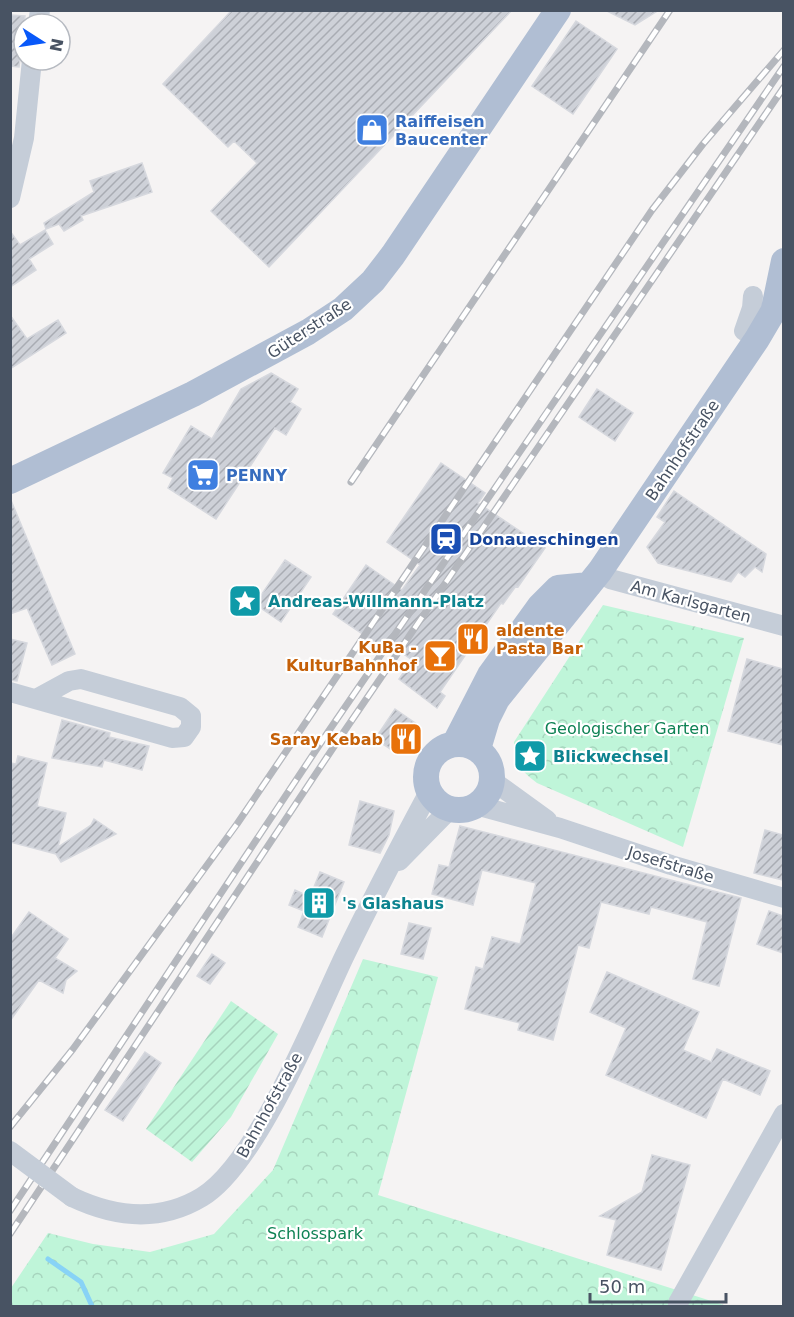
<svg xmlns="http://www.w3.org/2000/svg" width="794" height="1317" font-family="'DejaVu Sans',sans-serif">
<defs>
<pattern id="forest-crowns" width="20" height="18" patternUnits="userSpaceOnUse" patternTransform="scale(1.5)"><rect width="20" height="18" fill="#bff5d9"/><path d="M2 6a3 3 0 1 1 6 0M12 15a3 3 0 1 1 6 0" fill="none" stroke="#a6d4bd"/></pattern>
<pattern id="garden-furrows" width="10" height="10" patternUnits="userSpaceOnUse" patternTransform="scale(1.5)"><rect width="10" height="10" fill="#bff5d9"/><path d="M-1 1l2-2M0 10L10 0M9 11l2-2" fill="none" stroke="#a6d4bd"/></pattern>
<pattern id="building-hatch" width="6" height="6" patternUnits="userSpaceOnUse" patternTransform="scale(1.5)"><rect width="6" height="6" fill="#ced1d8"/><path d="M-1 1l2-2M0 6l6-6M5 7l2-2" fill="none" stroke="#a9acb3"/></pattern>
</defs>
<rect width="100%" height="100%" fill="#f5f3f3"/>
<path fill="url(#forest-crowns)" d="M 603,605 L 744,638 L 683,847 L 537,783 C 521,771 514,763 514,742 Z
M 363,959 L 438,977 L 378,1195 L 727,1306 L 11,1306 L 11,1288 L 48,1233 L 93,1244 L 150,1252 L 214,1234 L 273,1170 Z"/>
<path fill="url(#garden-furrows)" d="M 231,1001 L 278,1034 L 231,1117 L 192,1162 L 146,1129 Z"/>
<g fill="none" stroke-linecap="round" stroke-linejoin="round">
<path stroke="#88d3f6" stroke-width="5" d="M 48,1259 L 81,1282 L 92,1306"/>
</g>
<path fill="url(#building-hatch)" stroke="#d6d8de" stroke-width="1.5" d="M 232,10 L 512,10 L 269,267 L 211,211 L 257,163 L 234,141 L 228,147 L 163,84 Z
M 605,10 L 659,10 L 635,25 Z
M 10,15 L 25,16 L 19,67 L 10,66 Z
M 576,21 L 617,49 L 573,114 L 532,86 Z
M 142,163 L 152,192 L 81,216 L 83,220 L 64,231 L 59,224 L 46,229 L 44,223 L 94,192 L 90,181 Z
M 45,230 L 53,244 L 29,259 L 36,270 L 10,287 L 10,231 L 20,245 Z
M 10,315 L 27,339 L 58,320 L 66,333 L 10,369 Z
M 271,373 L 298,389 L 290,402 L 301,409 L 286,435 L 275,428 L 216,519 L 168,488 L 173,478 L 163,473 L 191,426 L 212,439 L 241,389 Z
M 597,389 L 633,413 L 615,441 L 579,417 Z
M 441,463 L 485,493 L 478,503 L 545,548 L 518,587 L 516,586 L 503,604 L 501,603 L 440,692 L 445,696 L 437,708 L 399,679 L 412,660 L 385,641 L 381,646 L 376,643 L 333,614 L 366,565 L 402,590 L 420,565 L 387,542 Z
M 674,491 L 766,554 L 762,572 L 755,567 L 745,577 L 738,572 L 731,582 L 658,563 L 647,547 L 665,522 L 657,517 Z
M 10,498 L 75,654 L 52,665 L 27,608 L 10,614 Z
M 285,560 L 311,577 L 281,622 L 255,604 Z
M 10,639 L 27,643 L 17,681 L 10,680 Z
M 747,659 L 783,669 L 783,745 L 728,731 Z
M 395,709 L 418,725 L 398,754 L 375,739 Z
M 62,720 L 110,733 L 109,737 L 149,746 L 142,770 L 104,760 L 102,767 L 52,758 Z
M 18,756 L 47,763 L 37,806 L 66,813 L 58,847 L 91,825 L 94,819 L 116,834 L 61,862 L 56,854 L 10,842 L 10,763 L 16,764 Z
M 360,801 L 394,811 L 389,835 L 380,853 L 349,845 Z
M 460,826 L 741,898 L 719,986 L 693,979 L 707,922 L 651,907 L 649,914 L 601,902 L 589,948 L 578,945 L 553,1040 L 518,1030 L 520,1023 L 465,1009 L 476,967 L 483,969 L 492,937 L 520,944 L 536,883 L 482,870 L 473,905 L 432,894 L 439,865 L 449,867 Z
M 765,830 L 783,835 L 783,880 L 754,873 Z
M 320,872 L 344,882 L 322,937 L 298,927 L 304,911 L 289,905 L 295,890 L 310,897 Z
M 769,911 L 783,916 L 783,953 L 757,944 Z
M 29,912 L 68,939 L 55,958 L 77,971 L 66,980 L 63,993 L 39,980 L 10,1021 L 10,939 Z
M 409,923 L 431,928 L 423,959 L 401,954 Z
M 212,954 L 225,963 L 210,984 L 197,976 Z
M 607,972 L 699,1012 L 683,1050 L 711,1062 L 717,1049 L 770,1071 L 760,1095 L 723,1079 L 706,1118 L 606,1075 L 626,1028 L 590,1012 Z
M 145,1052 L 161,1063 L 123,1121 L 105,1110 Z
M 652,1155 L 690,1165 L 661,1270 L 607,1255 L 616,1220 L 600,1216 L 642,1192 Z"/>
<g fill="none" stroke-linecap="round" stroke-linejoin="round">
<path stroke="#c5cdd8" stroke-width="20" d="M 38,24 L 40,10
M 10,198 L 24,138 L 32,60
M 744,331 L 752,308 L 753,296
M 600,571 L 610,579 L 784,626
M 10,692 L 172,738 L 184,737 L 191,727 L 191,716 L 180,707 L 81,679 L 69,681 L 36,699
M 493,781 L 547,820
M 476,805 L 560,828 L 671,865 L 784,898
M 399,861 L 450,809
M 72,1197 C 114,1217 159,1223 202,1197 C 257,1164 315,1018 344,957 C 371,901 400,846 429,792
M 678,1303 L 784,1114"/>
<path stroke="#b0bed3" stroke-width="26" d="M 774,309 L 784,261
M 10,481 L 193,394 L 308,332 L 343,309 L 373,281 L 393,255 L 558,10
M 455,743 L 490,675 L 540,606 L 558,588 L 589,585
M426 777a33 33 0 1 1 66 0a33 33 0 1 1-66 0Z
M 478,749 L 487,719 L 497,699 L 600,571 L 757,339 L 784,293"/>
<g stroke="#b4b7bd" stroke-width="7">
<path id="rail" d="M 351,482 L 670,10
M 10,1127 L 73,1049 L 237,824 L 652,210 L 703,144 L 784,50
M 10,1211 L 328,732 L 784,66
M 10,1234 L 339,739 L 784,87"/>
</g>
<use href="#rail" stroke="#fff" stroke-width="4.5" stroke-dasharray="14" stroke-linecap="butt"/>
<path stroke="#c5cdd8" stroke-width="20" d="M 10,1151 L 72,1197"/>
</g>
<defs>
<g id="shop-square" transform="scale(1.725)"><rect x="-9" y="-9" width="18" height="18" rx="4" fill="#3f7fe0" stroke="#fff"/><path d="M-5-2.5h2.3a2.7 3.5 0 0 1 5.4 0H5L5.5 6h-11ZM-1.5-2.5h3a1.5 2.3 0 0 0-3 0Z" fill="#fff"/></g>
<g id="supermarket-square" transform="scale(1.725)"><rect x="-9" y="-9" width="18" height="18" rx="4" fill="#3f7fe0" stroke="#fff"/><path d="M-6-5.5h2.5l.6 2H6L4.5 2H-2.5L-4.4-4H-6ZM-1.5 3.2a1.3 1.3 0 1 0 .1 0ZM3 3.2a1.3 1.3 0 1 0 .1 0Z" fill="#fff"/></g>
<g id="station-square" transform="scale(1.725)"><rect x="-9" y="-9" width="18" height="18" rx="4" fill="#1a4fb4" stroke="#fff"/><path d="M-3-6H3Q5-6 5-4V2Q5 4 3 4L4.5 6H3L1.5 4h-3L-3 6H-4.5L-3 4Q-5 4-5 2V-4Q-5-6-3-6ZM-3.5-4v3h7v-3ZM-3.5 1v1.5H-2V1ZM2 1v1.5H3.5V1Z" fill="#fff"/></g>
<g id="sight-square" transform="scale(1.725)"><rect x="-9" y="-9" width="18" height="18" rx="4" fill="#0f9aa8" stroke="#fff"/><path d="M0-6L1.8-2.2L6-1.7L2.9 1.2L3.7 5.4L0 3.3L-3.7 5.4L-2.9 1.2L-6-1.7L-1.8-2.2Z" fill="#fff"/></g>
<g id="restaurant-square" transform="scale(1.725)"><rect x="-9" y="-9" width="18" height="18" rx="4" fill="#e8710a" stroke="#fff"/><path d="M-5-6h1v4h1v-4h1v4h1v-4h1v5L-1.5 .5V6h-2V.5L-5-1ZM5-6V6H3V1.5H1.5Q1.5-4 5-6Z" fill="#fff"/></g>
<g id="bar-square" transform="scale(1.725)"><rect x="-9" y="-9" width="18" height="18" rx="4" fill="#e8710a" stroke="#fff"/><path d="M-6-5H6L.8 .8V4.5H3.5V6h-7V4.5H-.8V.8Z" fill="#fff"/></g>
<g id="building-square" transform="scale(1.725)"><rect x="-9" y="-9" width="18" height="18" rx="4" fill="#0f9aa8" stroke="#fff"/><path d="M-4-6H4V6H1V3H-1V6H-4ZM-2.5-4.3h1.7v1.8h-1.7ZM.8-4.3h1.7v1.8H.8ZM-2.5-1h1.7V.8h-1.7ZM.8-1h1.7V.8H.8Z" fill="#fff"/></g>
</defs>
<g fill-rule="evenodd">
<use href="#shop-square" x="372" y="130"/>
<use href="#supermarket-square" x="203" y="475"/>
<use href="#station-square" x="446" y="539"/>
<use href="#sight-square" x="245" y="601"/>
<use href="#restaurant-square" x="473" y="639"/>
<use href="#bar-square" x="440" y="656"/>
<use href="#restaurant-square" x="406" y="739"/>
<use href="#sight-square" x="530" y="756"/>
<use href="#building-square" x="319" y="903"/>
</g>
<g text-anchor="middle" stroke-width="4.5" stroke-linejoin="round" paint-order="stroke">
<g font-size="16" font-weight="bold" fill="#366cbe" stroke="#fff" text-anchor="start">
<text x="395" y="127">Raiffeisen<tspan x="395" dy="18">Baucenter</tspan></text>
<text x="226" y="481">PENNY</text>
</g>
<g font-size="16" fill="#485363" stroke="#fff">
<text transform="translate(309 328) rotate(-33)" y="6">Güterstraße</text>
<text transform="translate(682 450) rotate(-56)" y="6">Bahnhofstraße</text>
<text transform="translate(691 601) rotate(15)" y="6">Am Karlsgarten</text>
<text transform="translate(671 864) rotate(17)" y="6">Josefstraße</text>
<text transform="translate(269 1105) rotate(-61)" y="6">Bahnhofstraße</text>
</g>
<g font-size="16" font-weight="bold" fill="#164399" stroke="#fff" text-anchor="start">
<text x="469" y="545">Donaueschingen</text>
</g>
<g font-size="16" font-weight="bold" fill="#0d838f" stroke="#fff" text-anchor="start">
<text x="268" y="607">Andreas-Willmann-Platz</text>
<text x="553" y="762">Blickwechsel</text>
<text x="342" y="909">'s Glashaus</text>
</g>
<g font-size="16" font-weight="bold" fill="#c56008" stroke="#fff" text-anchor="end">
<text x="496" y="636" text-anchor="start">aldente<tspan x="496" dy="18">Pasta Bar</tspan></text>
<text x="417" y="653">KuBa -<tspan x="417" dy="18">KulturBahnhof</tspan></text>
<text x="383" y="745">Saray Kebab</text>
</g>
<g font-size="16" fill="#0e8254" stroke="#fff">
<text x="627" y="734">Geologischer Garten</text>
<text x="315" y="1239">Schlosspark</text>
</g>
</g>
<rect width="794" height="1317" fill="none" stroke="#485363" stroke-width="24"/>
<g transform="translate(42 42) rotate(102)"><circle r="28" fill="#ffffff" stroke="#b6bac1" stroke-width="1.5"/>
<path d="M0-4.5L10 22L0 15L-10 22Z" fill="#0858f9"/>
<text y="-9" font-size="16" font-weight="bold" text-anchor="middle" fill="#485363">N</text>
</g>
<path d="M590 1293v9h136v-9" fill="none" stroke="#485363" stroke-width="3"/>
<text x="599" y="1293" font-size="18" fill="#485363" stroke="#ffffff" stroke-width="4.5" paint-order="stroke">50 m</text>
</svg>
